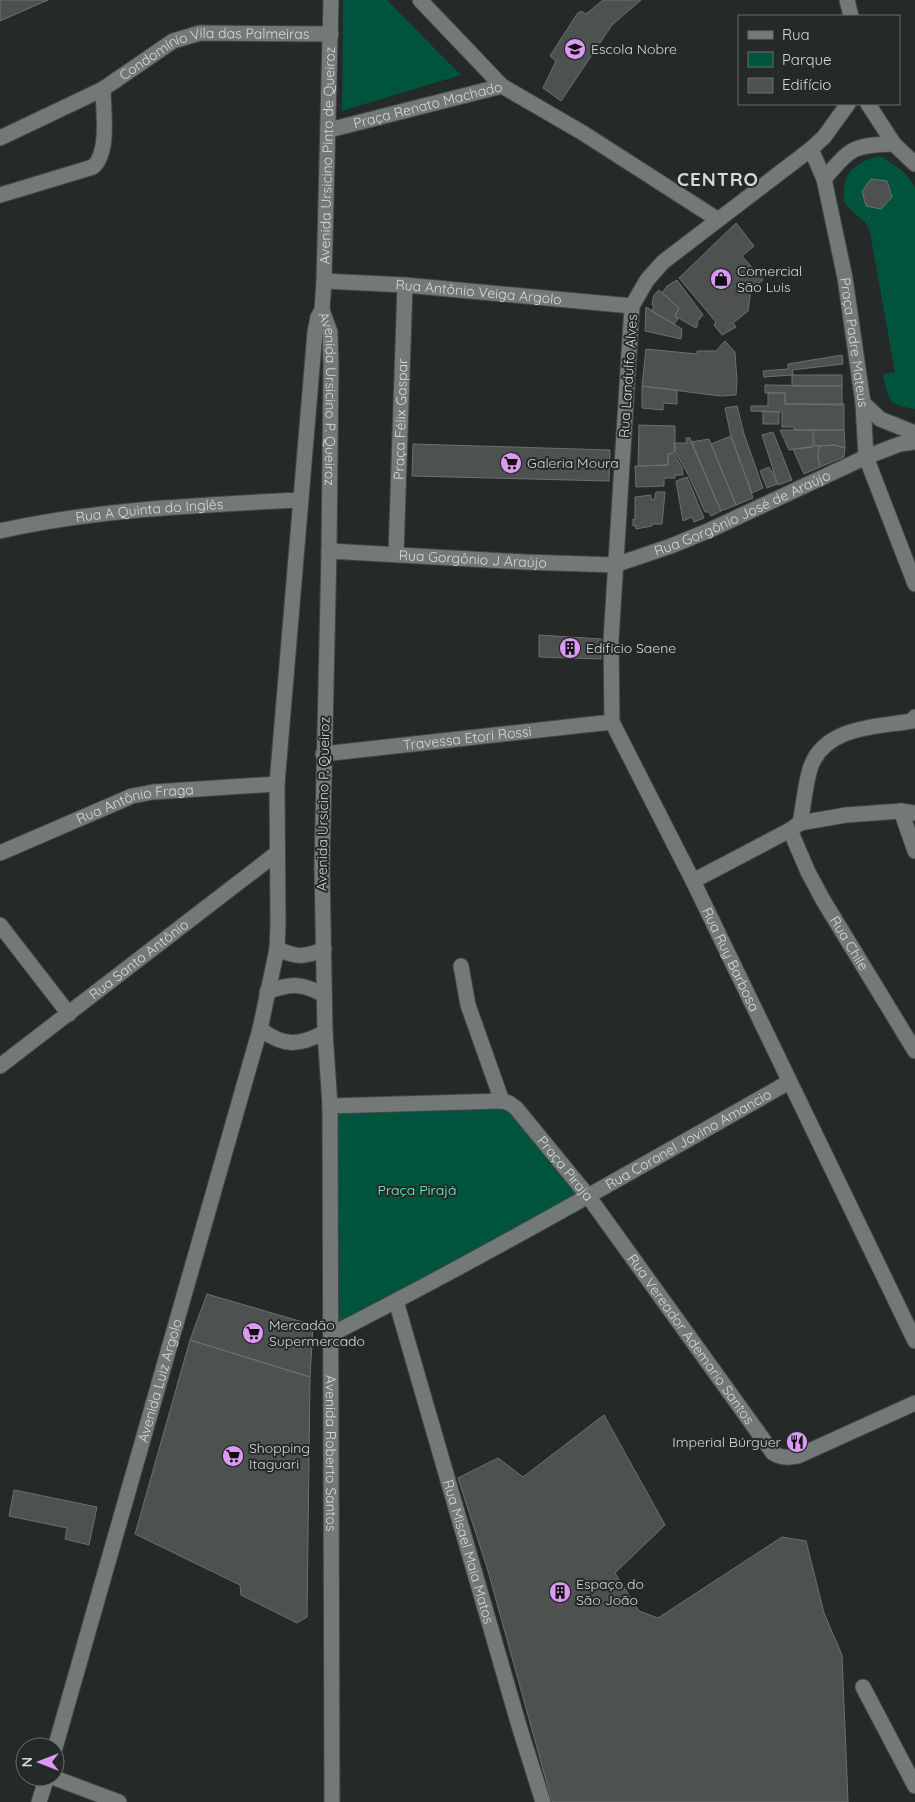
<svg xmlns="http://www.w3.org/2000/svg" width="915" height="1802" font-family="Quicksand,sans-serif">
<rect width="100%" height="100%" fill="#252927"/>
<path fill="#00533d" d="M 343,0 L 387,0 L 461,75 L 342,111 Z
M 880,156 C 894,164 908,172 915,188 L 915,409 C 889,405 890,402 883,377 L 885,374 L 895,372 L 870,233 C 867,217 852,216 844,201 C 843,198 844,193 844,190 C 844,169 862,160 880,156 Z
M 502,1101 L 588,1196 L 332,1334 L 330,1106 Z"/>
<path fill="#4d5250" stroke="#6c716f" d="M 0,0 L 48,0 L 0,21 Z
M 603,0 L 641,0 L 612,25 L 561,101 L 543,88 L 556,61 L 550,56 L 577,14 L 581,11 L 586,14 Z
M 871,179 L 887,181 L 892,197 L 881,209 L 866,206 L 862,191 Z
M 736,223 L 754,246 L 742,256 L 763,280 L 751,289 L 748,311 L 733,323 L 736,327 L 722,335 L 714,325 L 716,322 L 679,278 Z
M 677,280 L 703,315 L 697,322 L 698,324 L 696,328 L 675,316 L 679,308 L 662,293 L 667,286 Z
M 659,290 L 679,308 L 675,316 L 678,319 L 674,324 L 651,311 L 654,307 L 652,304 L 654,295 Z
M 646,307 L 682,329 L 681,339 L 645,331 Z
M 725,341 L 735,352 L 737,381 L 736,395 L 720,396 L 642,386 L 646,349 L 697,354 L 697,351 L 716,351 Z
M 842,355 L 843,364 L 792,370 L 793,375 L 764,377 L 763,371 L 788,369 L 788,364 Z
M 792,375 L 842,375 L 842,386 L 792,386 Z
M 765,385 L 842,386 L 842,405 L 785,404 L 785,393 L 765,393 Z
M 642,386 L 677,390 L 677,404 L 663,403 L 663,410 L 642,408 Z
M 768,393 L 785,393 L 785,404 L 844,404 L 844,430 L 794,430 L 794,427 L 782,427 L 782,412 L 751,411 L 751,406 L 768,406 Z
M 737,406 L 744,434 L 763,488 L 752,493 L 731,436 L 725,408 Z
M 763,411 L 779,412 L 779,424 L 763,424 Z
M 639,425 L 675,426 L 675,452 L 668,454 L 668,465 L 638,466 Z
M 780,430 L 813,430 L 813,447 L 789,450 Z
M 814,430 L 844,430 L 845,448 L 834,445 L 819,446 L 814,445 Z
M 773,432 L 792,480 L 778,485 L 762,435 Z
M 731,436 L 753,498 L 736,505 L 711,444 Z
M 686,438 L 690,438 L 721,511 L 711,516 L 709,512 L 705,512 L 689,476 L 675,452 L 674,443 L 687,443 Z
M 709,439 L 736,505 L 721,511 L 691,442 Z
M 413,444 L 610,450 L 609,481 L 412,476 Z
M 834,445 L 845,448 L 844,457 L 820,467 L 818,457 L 819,446 Z
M 817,446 L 819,446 L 818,457 L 820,467 L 804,474 L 793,449 Z
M 668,454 L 674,454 L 682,468 L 683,475 L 675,475 L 675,478 L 664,478 L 664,486 L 636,487 L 635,466 L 668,465 Z
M 769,467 L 771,471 L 772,471 L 777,484 L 767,488 L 760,471 Z
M 687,477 L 704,518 L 694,522 L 692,517 L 683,521 L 676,481 Z
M 656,492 L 665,492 L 662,524 L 652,524 L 652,526 L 636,529 L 636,526 L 633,526 L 633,519 L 635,520 L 635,497 L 651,495 L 651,499 L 654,500 Z
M 539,635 L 601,639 L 601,659 L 539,657 Z
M 207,1294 L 313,1325 L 310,1377 L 190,1340 Z
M 190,1340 L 310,1377 L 307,1617 L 297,1623 L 241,1595 L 240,1585 L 135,1534 Z
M 604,1415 L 665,1525 L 615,1573 L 639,1611 L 658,1618 L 782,1537 L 806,1541 L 824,1613 L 842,1655 L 848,1802 L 552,1802 L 488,1571 L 458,1478 L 498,1458 L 523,1477 Z
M 14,1490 L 97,1507 L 89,1545 L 65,1539 L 67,1528 L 9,1516 Z"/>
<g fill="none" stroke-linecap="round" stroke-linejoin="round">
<g stroke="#424644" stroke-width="17">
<g id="minor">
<path id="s1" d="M 0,138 L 103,89 L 173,41 L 200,33 L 331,34"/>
<path id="s2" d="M 811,149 L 824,179 L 845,278 L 863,403 L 866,457 L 915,584"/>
<path d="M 824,179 C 851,148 852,145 894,144"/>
<path d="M 0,195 L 93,167 C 110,152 103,110 103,89"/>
<path d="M 863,403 L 880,419 L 915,433"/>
<path id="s3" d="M 0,531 C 98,509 200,505 300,500"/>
<path id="s4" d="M 396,554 L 405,285"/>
<path id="s5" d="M 323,754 L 612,722"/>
<path d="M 901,811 L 915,851"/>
<path d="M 800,823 C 804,804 805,783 811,766 C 826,726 877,727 912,721 L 915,717"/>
<path id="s6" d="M 790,830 L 808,872 L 823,900 L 915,1051"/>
<path id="s7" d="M 0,853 L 132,796 L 153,792 L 277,784"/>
<path d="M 693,881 L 790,830 L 800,823 L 846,815 L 901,811 L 915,813"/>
<path d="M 0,925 L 69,1014"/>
<path d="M 461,966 L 468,1005 L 502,1101"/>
<path id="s8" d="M 0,1066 L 277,853"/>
<path id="s9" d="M 330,1106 L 502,1101 L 509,1103 L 516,1108 L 588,1196 L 773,1453 C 782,1458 788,1458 798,1456 L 915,1403"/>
<path id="s10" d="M 396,1301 L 520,1729 L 543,1802"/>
<path id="s11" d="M 332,1334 C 487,1255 638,1168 789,1082"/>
<path d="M 863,1687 L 915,1786"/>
<path d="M 52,1777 L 119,1802"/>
</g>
</g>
<g stroke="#424644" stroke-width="17">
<g id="tertiary">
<path d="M 420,0 L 502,86 L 583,133 L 717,219"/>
<path d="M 847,0 L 851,16"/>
<path id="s12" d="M 848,104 L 824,137 L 811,149 L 663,262 L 647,280 L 632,306 L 611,640 L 612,722 L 693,881 L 915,1341"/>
<path d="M 868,104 L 894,144 L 915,164"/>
<path id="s13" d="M 329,130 L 502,86"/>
<path id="s14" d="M 324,281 L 405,285 L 632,306"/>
<path id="s15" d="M 329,551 L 525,562 L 615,565 L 671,546 L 710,530 L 866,457 L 900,444 L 915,442"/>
</g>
</g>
<g stroke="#424644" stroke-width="17">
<g id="secondary">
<path id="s16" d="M 322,310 L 330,332 L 331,365 L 329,551 L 322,866 L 325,1032 L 330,1106 L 332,1802"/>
<path d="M 277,949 C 296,957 304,958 324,949"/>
<path d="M 267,992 C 291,983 302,983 324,995"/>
<path d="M 260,1029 C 284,1047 299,1046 325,1032"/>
<path id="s17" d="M 55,1748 L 260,1029 L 277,949 L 278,924 L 277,784 L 315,332 L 318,317 L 322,310 L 324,281 L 331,0"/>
<path d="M 39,1802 L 47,1777"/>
</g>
</g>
<use href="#minor" stroke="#737976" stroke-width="15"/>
<use href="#tertiary" stroke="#737976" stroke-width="15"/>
<use href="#secondary" stroke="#737976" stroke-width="15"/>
</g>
<defs>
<g id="school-disc" transform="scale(1.125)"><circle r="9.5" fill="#dc99f4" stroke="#252927"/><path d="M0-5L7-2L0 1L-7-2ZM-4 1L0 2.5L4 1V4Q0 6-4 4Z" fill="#111"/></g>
<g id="shop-disc" transform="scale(1.125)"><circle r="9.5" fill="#dc99f4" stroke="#252927"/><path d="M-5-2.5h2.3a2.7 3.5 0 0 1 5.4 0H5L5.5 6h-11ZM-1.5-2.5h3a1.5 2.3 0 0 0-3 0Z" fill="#111"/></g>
<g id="supermarket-disc" transform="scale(1.125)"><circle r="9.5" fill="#dc99f4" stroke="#252927"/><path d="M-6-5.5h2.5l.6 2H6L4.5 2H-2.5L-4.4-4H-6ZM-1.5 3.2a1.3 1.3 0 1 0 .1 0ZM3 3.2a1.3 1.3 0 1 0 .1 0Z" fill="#111"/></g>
<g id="building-disc" transform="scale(1.125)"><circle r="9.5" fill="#dc99f4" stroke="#252927"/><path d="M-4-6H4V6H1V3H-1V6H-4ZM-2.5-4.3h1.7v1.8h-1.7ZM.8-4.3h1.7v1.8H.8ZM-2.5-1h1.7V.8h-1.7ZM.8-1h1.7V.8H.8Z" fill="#111"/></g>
<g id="restaurant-disc" transform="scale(1.125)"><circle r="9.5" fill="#dc99f4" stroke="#252927"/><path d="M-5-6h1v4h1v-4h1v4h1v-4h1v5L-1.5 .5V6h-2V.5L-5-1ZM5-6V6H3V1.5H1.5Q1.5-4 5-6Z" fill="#111"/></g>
</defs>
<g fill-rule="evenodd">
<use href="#school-disc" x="575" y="49"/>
<use href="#shop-disc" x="721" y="279"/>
<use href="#supermarket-disc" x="511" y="463"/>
<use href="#building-disc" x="570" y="648"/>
<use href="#supermarket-disc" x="253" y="1333"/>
<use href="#restaurant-disc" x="797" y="1442"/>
<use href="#supermarket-disc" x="233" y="1456"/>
<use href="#building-disc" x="560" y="1592"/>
</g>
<g text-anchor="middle" stroke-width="4" stroke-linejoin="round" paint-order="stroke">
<g font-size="14" fill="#d6d9d8" stroke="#252927" text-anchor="start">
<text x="591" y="54">Escola Nobre</text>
<text x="737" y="276">Comercial<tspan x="737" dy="16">São Luis</tspan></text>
<text x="527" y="468">Galeria Moura</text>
<text x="586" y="653">Edifício Saene</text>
<text x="269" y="1330">Mercadão<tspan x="269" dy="16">Supermercado</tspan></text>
<text x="781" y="1447" text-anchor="end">Imperial Búrguer</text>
<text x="249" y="1453">Shopping<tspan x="249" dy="16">Itaguari</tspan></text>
<text x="576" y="1589">Espaço do<tspan x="576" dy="16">São João</tspan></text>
</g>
<g font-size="14" fill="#d6d9d8" stroke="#252927">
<text dy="5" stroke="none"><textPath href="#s1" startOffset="236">Condomínio Vila das Palmeiras</textPath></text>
<text dy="5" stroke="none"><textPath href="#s13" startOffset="102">Praça Renato Machado</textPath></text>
<text dy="5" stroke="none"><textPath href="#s17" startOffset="1626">Avenida Ursicino Pinto de Queiroz</textPath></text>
<text dy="5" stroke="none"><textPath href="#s14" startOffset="155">Rua Antônio Veiga Argolo</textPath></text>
<text dy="5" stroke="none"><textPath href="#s2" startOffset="199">Praça Padre Mateus</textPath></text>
<text transform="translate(628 376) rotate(-86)" y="5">Rua Landulfo Alves</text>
<text dy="5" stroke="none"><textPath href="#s16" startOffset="90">Avenida Ursicino P. Queiroz</textPath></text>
<text dy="5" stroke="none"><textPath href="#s4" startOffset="135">Praça Félix Gaspar</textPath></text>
<text dy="5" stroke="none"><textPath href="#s3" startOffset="151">Rua A Quinta do Inglês</textPath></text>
<text dy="5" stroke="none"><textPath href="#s15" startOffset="424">Rua Gorgônio José de Araújo</textPath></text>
<text dy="5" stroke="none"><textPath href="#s15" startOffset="144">Rua Gorgônio J Araújo</textPath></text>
<text dy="5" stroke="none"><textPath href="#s5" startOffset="145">Travessa Etori Rossi</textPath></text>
<text transform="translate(323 804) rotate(-89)" y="5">Avenida Ursicino P. Queiroz</text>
<text dy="5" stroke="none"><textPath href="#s7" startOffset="145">Rua Antônio Fraga</textPath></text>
<text dy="5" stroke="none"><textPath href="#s6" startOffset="128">Rua Chile</textPath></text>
<text dy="5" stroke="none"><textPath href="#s8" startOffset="175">Rua Santo Antônio</textPath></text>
<text dy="5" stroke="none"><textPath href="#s12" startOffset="981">Rua Ruy Barbosa</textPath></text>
<text dy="5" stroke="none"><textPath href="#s11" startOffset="406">Rua Coronel Jovino Amancio</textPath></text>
<text dy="5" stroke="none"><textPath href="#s9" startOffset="266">Praça Piraja</textPath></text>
<text dy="5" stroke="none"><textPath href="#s9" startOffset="478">Rua Vereador Ademario Santos</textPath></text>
<text dy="5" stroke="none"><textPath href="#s17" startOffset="382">Avenida Luiz Argolo</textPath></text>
<text dy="5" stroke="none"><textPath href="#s16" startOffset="1145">Avenida Roberto Santos</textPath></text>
<text dy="5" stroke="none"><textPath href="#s10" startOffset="261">Rua Misael Maia Matos</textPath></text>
</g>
<g font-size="14" fill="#6ff9c8" stroke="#252927">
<text x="417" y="1195">Praça Pirajá</text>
</g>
<g font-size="19" font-weight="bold" letter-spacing="1" fill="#d6d9d8" stroke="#252927">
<text x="718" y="186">CENTRO</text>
</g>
</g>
<rect x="738" y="15" width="162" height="90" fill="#252927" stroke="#6c6f6e"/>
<rect x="748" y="31" width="25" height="8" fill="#737976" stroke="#6c6f6e"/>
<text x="782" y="40" font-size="15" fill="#d6d9d8">Rua</text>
<rect x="748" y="52" width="25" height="15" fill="#00533d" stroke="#6c6f6e"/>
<text x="782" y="65" font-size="15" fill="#d6d9d8">Parque</text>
<rect x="748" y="78" width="25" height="15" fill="#4d5250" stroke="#6c6f6e"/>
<text x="782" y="90" font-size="15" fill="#d6d9d8">Edifício</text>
<g transform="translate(40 1762) rotate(270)"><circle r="24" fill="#252927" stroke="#6c6f6e"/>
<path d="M0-4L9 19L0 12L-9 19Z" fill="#dc99f4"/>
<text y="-8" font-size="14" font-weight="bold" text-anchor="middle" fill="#d6d9d8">N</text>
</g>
</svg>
